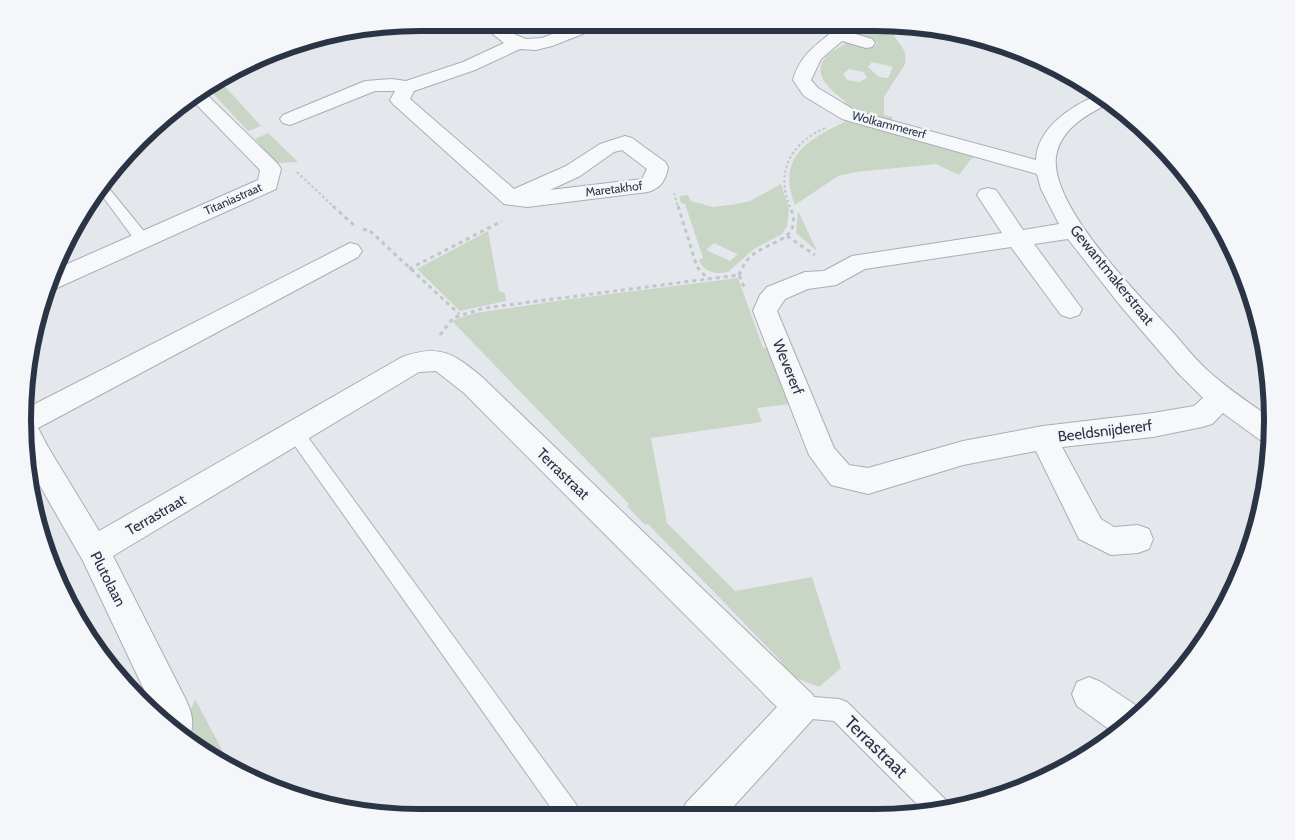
<svg xmlns="http://www.w3.org/2000/svg" width="1295" height="840" font-family="Cabin,sans-serif">
<rect width="100%" height="100%" fill="#e4e7ec"/>
<path fill="#c9d6c5" fill-rule="evenodd" d="M 852,25 L 904,26 L 894,36 C 900,45 908,51 905,64 L 884,97 L 884,115 L 893,117 L 890,122 L 840,105 L 846,102 C 833,92 810,75 826,57 C 832,50 842,47 849,41 L 871,48 L 878,43 L 852,32 ZM 872,62 L 893,67 L 888,78 L 879,77 L 868,67 ZM 849,69 L 864,72 L 867,78 L 859,82 L 847,80 L 843,74 Z
M 219,80 L 261,126 L 248,131 L 206,86 Z
M 850,119 L 976,156 L 971,159 L 959,175 L 936,164 L 856,172 L 838,176 L 795,205 C 775,154 811,139 850,119 Z
M 268,133 L 298,162 L 275,163 L 255,139 Z
M 781,184 L 789,209 L 787,226 L 782,234 L 754,249 L 728,272 C 715,275 704,272 699,260 L 703,258 L 685,204 L 681,203 L 679,196 L 688,195 L 691,201 L 713,207 L 737,204 L 750,201 ZM 714,243 L 737,254 L 738,254 L 730,261 L 706,250 Z
M 798,211 L 817,251 L 796,233 Z
M 488,231 L 499,291 L 505,293 L 506,301 L 460,311 L 417,269 Z
M 738,278 L 763,348 L 769,348 L 789,404 L 757,408 L 762,422 L 651,438 L 667,523 L 735,591 L 812,577 L 841,668 L 819,687 L 791,676 L 780,660 L 648,524 L 645,525 L 627,506 L 629,504 L 452,321 L 475,313 L 571,299 Z
M 195,699 L 223,752 L 218,756 L 192,740 L 187,720 Z"/>
<g fill="none" stroke-linecap="round" stroke-linejoin="round">
<g stroke="#a9aeb7" stroke-width="2">
<path id="lane" d="M 103,181 L 147,235 L 149,239 L 147,243 L 137,243 L 98,190 Z
M 296,427 L 302,429 L 578,807 L 582,815 L 556,815 L 290,439 L 287,434 L 290,429 Z
M 801,696 L 839,699 L 847,702 L 948,802 L 951,808 L 926,813 L 834,721 L 801,718 L 793,715 L 790,707 L 793,699 Z"/>
</g>
<g stroke="#a9aeb7" stroke-width="2">
<path id="street" d="M 479,23 L 499,23 L 516,35 L 526,39 L 542,38 L 578,24 L 601,24 L 598,28 L 552,46 L 536,50 L 520,49 L 475,70 L 414,91 L 410,99 L 514,189 L 566,166 L 600,144 L 625,136 L 632,138 L 665,162 L 668,167 C 666,180 661,188 648,192 L 527,207 L 504,204 L 393,104 L 390,100 L 395,91 L 375,91 L 290,125 L 283,123 L 280,119 L 283,115 L 365,81 L 392,79 L 406,81 L 463,62 L 504,43 ZM 622,150 L 647,169 L 642,179 L 550,190 L 580,176 L 614,152 Z
M 840,25 L 858,25 L 852,33 L 872,39 L 875,43 L 872,47 L 866,48 L 842,41 L 821,59 L 811,80 L 818,88 L 856,111 L 1036,160 C 1037,128 1071,106 1098,95 L 1110,103 C 1087,114 1060,129 1056,157 C 1050,206 1137,293 1169,328 C 1182,342 1193,357 1207,370 C 1227,388 1249,403 1271,418 L 1270,444 L 1260,440 L 1223,413 L 1212,424 L 1202,427 L 1153,437 L 1062,447 L 1101,519 L 1114,527 L 1138,525 L 1149,529 L 1153,539 L 1149,549 L 1138,553 L 1111,555 L 1079,539 L 1036,451 L 963,465 L 868,494 L 831,485 L 809,455 L 753,311 L 760,295 L 767,287 L 805,272 L 824,271 L 852,256 L 1002,233 L 977,195 L 980,190 L 988,188 L 996,190 L 1023,230 L 1059,224 L 1041,189 L 1037,174 L 842,119 L 804,96 L 793,80 C 800,53 820,43 840,25 ZM 1068,239 L 1119,304 L 1178,373 L 1203,398 L 1194,406 L 1153,413 L 1043,426 L 963,441 L 868,468 L 849,465 L 834,448 L 777,311 L 785,299 L 808,289 L 836,285 L 865,269 L 1011,247 L 1061,315 L 1070,318 L 1079,315 L 1082,309 L 1034,244 Z
M 201,89 L 278,164 L 281,169 L 276,189 L 57,288 L 45,289 L 56,269 L 258,180 L 260,170 L 190,98 Z
M 350,243 L 358,245 L 362,251 L 358,257 L 38,428 L 48,447 L 99,531 L 402,357 C 440,344 453,353 482,377 L 813,695 L 818,707 L 813,719 L 725,816 L 680,816 L 686,803 L 777,707 L 464,393 L 436,371 L 419,372 L 113,556 L 186,700 C 192,713 195,724 189,738 L 157,717 L 83,561 L 31,470 L 25,409 Z
M 1089,677 L 1101,682 L 1143,710 L 1117,735 L 1077,706 L 1072,694 L 1077,682 Z"/>
</g>
<path stroke="#c2c5cb" stroke-width="2" stroke-dasharray="2.5 2.5" stroke-linecap="butt" d="M 297,172 L 334,207
M 674,193 L 678,207
M 790,207 C 775,172 791,143 825,128"/>
<path stroke="#c2c5cb" stroke-width="3" stroke-dasharray="4 4" stroke-linecap="butt" d="M 333,206 L 356,227
M 678,206 L 697,267 L 708,279 L 739,275 L 745,289
M 363,230 L 368,229 L 459,314
M 787,236 L 815,255
M 409,269 L 502,221
M 739,275 C 742,269 744,263 749,258 C 768,239 805,243 790,206
M 440,335 L 453,318 L 484,308 L 708,279"/>
<use href="#lane" fill="#f7f8fa" fill-rule="evenodd"/>
<use href="#street" fill="#f7f8fa" fill-rule="evenodd"/>
</g>
<g text-anchor="middle" stroke-width="5" stroke-linejoin="round" paint-order="stroke">
<g font-size="12" fill="#2b3445" stroke="#f4f6f9">
<text transform="translate(889 125) rotate(15)" y="4">Wolkammererf</text>
<text transform="translate(614 189) rotate(-7)" y="4">Maretakhof</text>
<text transform="translate(233 199) rotate(-24)" y="4">Titaniastraat</text>
</g>
<g font-size="15" fill="#2b3445" stroke="#f4f6f9">
<text transform="translate(1112 275) rotate(51)" y="5">Gewantmakerstraat</text>
<text transform="translate(788 367) rotate(68)" y="5">Wevererf</text>
<text transform="translate(1105 431) rotate(-7)" y="5">Beeldsnijdererf</text>
<text transform="translate(563 474) rotate(44)" y="5">Terrastraat</text>
<text transform="translate(156 515) rotate(-30)" y="5">Terrastraat</text>
<text transform="translate(108 579) rotate(63)" y="5">Plutolaan</text>
</g>
<g font-size="18" fill="#2b3445" stroke="#f4f6f9">
<text transform="translate(876 747) rotate(44)" y="6">Terrastraat</text>
</g>
</g>
<path d="M0 0H1295V840H0ZM420 31H875A389 389 0 0 1 1264 420V420A389 389 0 0 1 875 809H420A389 389 0 0 1 31 420V420A389 389 0 0 1 420 31Z" fill="#f4f6f9" fill-rule="evenodd"/>
<path fill="none" stroke="#2b3445" stroke-width="6" d="M420 31H875A389 389 0 0 1 1264 420V420A389 389 0 0 1 875 809H420A389 389 0 0 1 31 420V420A389 389 0 0 1 420 31Z"/>
</svg>
